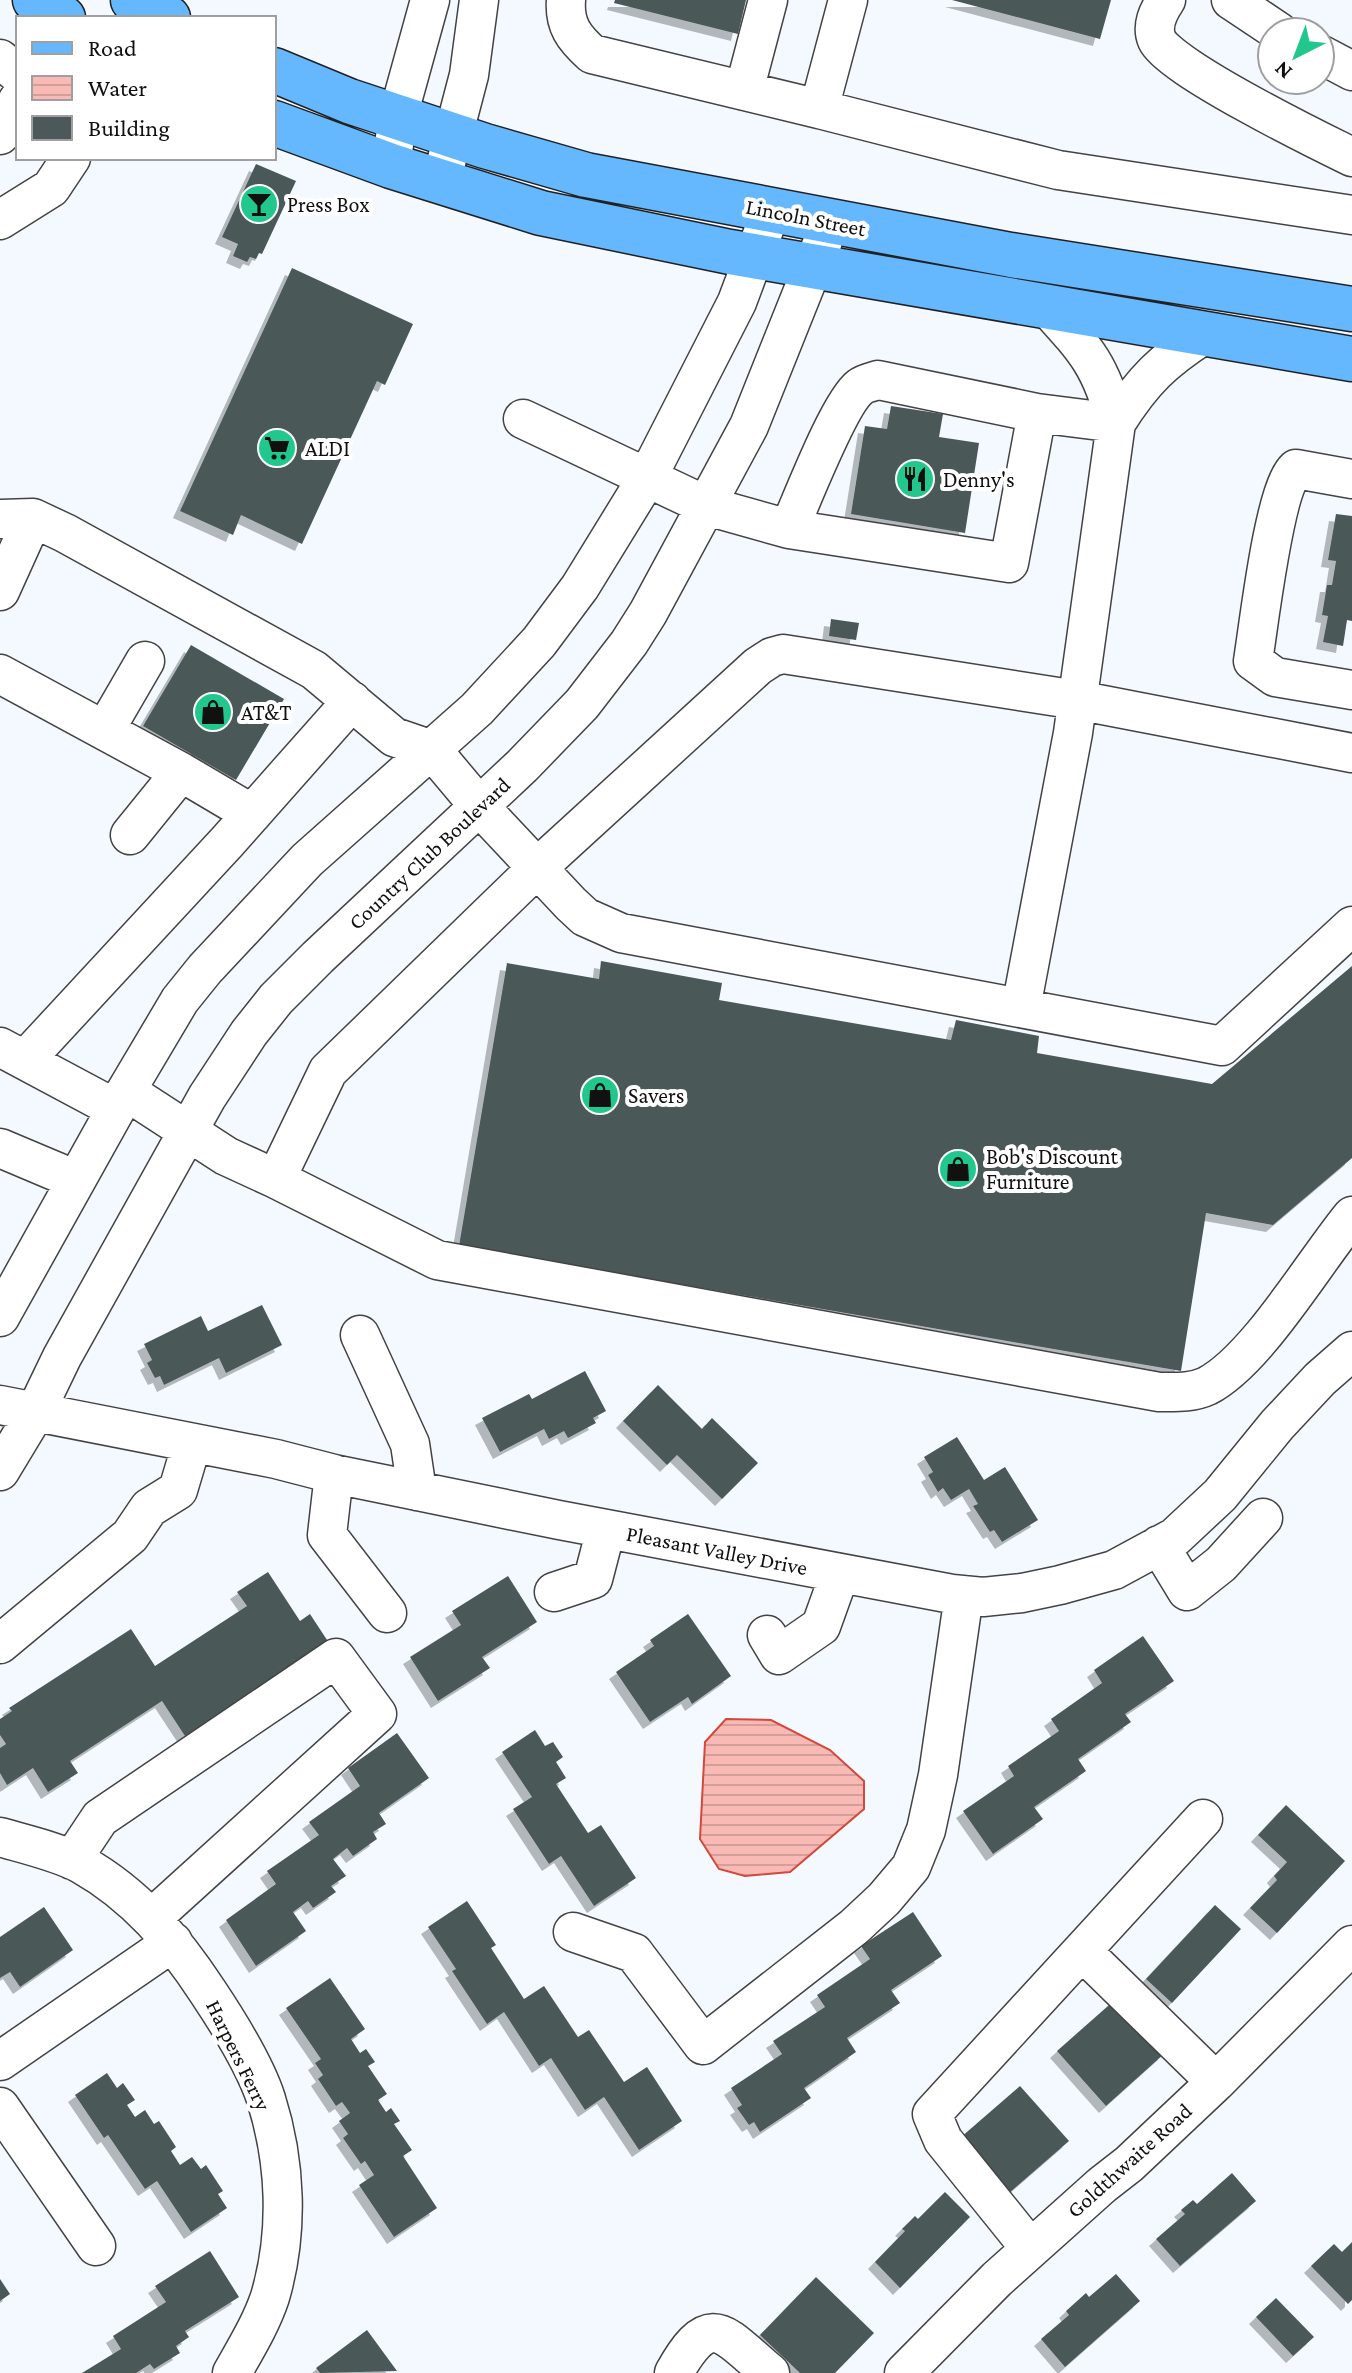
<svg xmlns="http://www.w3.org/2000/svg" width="1352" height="2373" font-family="'Crimson Pro',serif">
<defs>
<pattern id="water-rules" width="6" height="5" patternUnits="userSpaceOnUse" patternTransform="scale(2)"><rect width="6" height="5" fill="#f9bab5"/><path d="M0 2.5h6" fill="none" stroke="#d49f9b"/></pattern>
<filter id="shadow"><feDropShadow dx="-7" dy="7" stdDeviation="0" flood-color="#0004"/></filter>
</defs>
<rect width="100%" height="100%" fill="#f3f9ff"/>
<path fill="url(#water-rules)" stroke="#d34839" stroke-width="2" d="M 726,1719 L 771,1720 L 830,1750 L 864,1781 L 864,1809 L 790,1872 L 745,1876 L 719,1869 L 700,1839 L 705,1742 Z"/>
<path fill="#4c5859" filter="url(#shadow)" d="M 615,0 L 746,0 L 738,34 L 614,3 Z
M 952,0 L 1111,0 L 1100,39 Z
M 256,164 L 296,181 L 262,254 L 259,253 L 256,259 L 250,257 L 247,262 L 233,256 L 238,244 L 222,237 Z
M 292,268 L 413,324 L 385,385 L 377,381 L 302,544 L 241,515 L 233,535 L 180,511 Z
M 891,406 L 943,414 L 939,437 L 979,443 L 965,533 L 851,514 L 865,426 L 887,429 Z
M 1336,514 L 1352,516 L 1352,621 L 1347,620 L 1343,646 L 1323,642 L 1328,616 L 1322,615 L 1327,585 L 1332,585 L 1336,561 L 1328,560 Z
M 831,619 L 859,623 L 856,640 L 829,636 Z
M 191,645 L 284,699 L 236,780 L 143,726 Z
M 601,961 L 722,983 L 719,1000 L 951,1040 L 956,1020 L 1039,1036 L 1037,1053 L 1212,1084 L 1352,966 L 1352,1158 L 1273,1225 L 1206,1213 L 1181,1371 L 459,1246 L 507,963 L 599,979 Z
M 262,1305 L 282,1345 L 226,1373 L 219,1358 L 164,1385 L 160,1376 L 155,1378 L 147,1363 L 152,1360 L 144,1344 L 201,1316 L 208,1331 Z
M 585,1371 L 606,1411 L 593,1418 L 596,1423 L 568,1438 L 564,1431 L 549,1439 L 544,1429 L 500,1452 L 482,1418 L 529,1394 L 532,1399 Z
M 658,1385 L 702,1429 L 712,1418 L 758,1463 L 722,1499 L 677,1455 L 667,1465 L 623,1421 Z
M 957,1437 L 984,1480 L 1005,1467 L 1038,1520 L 1002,1542 L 994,1530 L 990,1532 L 973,1506 L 978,1504 L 969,1489 L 951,1500 L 943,1488 L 938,1492 L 928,1475 L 933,1472 L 924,1457 Z
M 268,1572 L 300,1621 L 310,1614 L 329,1643 L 185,1736 L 162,1701 L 70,1761 L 78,1773 L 48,1792 L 33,1768 L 7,1785 L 0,1773 L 0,1748 L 6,1744 L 0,1735 L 0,1719 L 12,1711 L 9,1708 L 131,1629 L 155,1666 L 247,1606 L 237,1592 Z
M 508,1576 L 537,1622 L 482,1657 L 490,1668 L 438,1701 L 410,1657 L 461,1625 L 452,1611 Z
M 688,1614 L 731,1676 L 692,1704 L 688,1697 L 650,1722 L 616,1672 L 654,1646 L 650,1640 Z
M 1143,1636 L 1174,1681 L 1125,1714 L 1131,1722 L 1078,1759 L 1086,1771 L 1034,1807 L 1043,1819 L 993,1854 L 963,1811 L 1014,1776 L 1008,1766 L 1059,1731 L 1051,1719 L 1102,1683 L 1094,1670 Z
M 535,1730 L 545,1746 L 553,1742 L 563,1757 L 556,1762 L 566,1778 L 556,1784 L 588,1833 L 601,1825 L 636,1878 L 594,1906 L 561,1856 L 549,1864 L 513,1809 L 532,1797 L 502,1752 Z
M 397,1733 L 429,1778 L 379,1813 L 386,1824 L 373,1832 L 377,1839 L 353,1856 L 347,1848 L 333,1859 L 346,1876 L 331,1886 L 336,1892 L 313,1908 L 308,1901 L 293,1912 L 306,1931 L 256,1966 L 226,1920 L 276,1884 L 267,1871 L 319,1835 L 309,1822 L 360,1786 L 348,1768 Z
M 1286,1805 L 1345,1861 L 1277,1933 L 1250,1908 L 1277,1880 L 1274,1876 L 1287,1862 L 1258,1835 Z
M 467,1901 L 496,1945 L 491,1948 L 524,1999 L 544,1986 L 578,2037 L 589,2030 L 624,2082 L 647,2067 L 682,2121 L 639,2150 L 604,2097 L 585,2110 L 551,2058 L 539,2066 L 504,2012 L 487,2024 L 452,1971 L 456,1969 L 428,1927 Z
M 1215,1905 L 1241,1929 L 1172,2003 L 1146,1979 Z
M 44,1907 L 73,1950 L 20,1987 L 10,1972 L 0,1978 L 0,1937 Z
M 913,1912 L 942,1956 L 891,1990 L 900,2003 L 847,2038 L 856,2052 L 804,2088 L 811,2098 L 760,2132 L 754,2122 L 749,2125 L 737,2108 L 742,2105 L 731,2088 L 782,2054 L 773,2041 L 825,2007 L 817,1995 L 870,1959 L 861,1946 Z
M 330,1978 L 365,2029 L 351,2039 L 360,2053 L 366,2049 L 375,2062 L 368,2066 L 387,2094 L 378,2100 L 386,2112 L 391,2108 L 400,2121 L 394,2124 L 412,2150 L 403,2156 L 437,2208 L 394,2237 L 359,2185 L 374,2175 L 365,2161 L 361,2164 L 343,2138 L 348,2134 L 339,2121 L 350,2113 L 342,2102 L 336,2106 L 318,2079 L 323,2075 L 315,2063 L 321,2059 L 286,2008 Z
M 1117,1998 L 1165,2053 L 1106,2106 L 1057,2051 Z
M 107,2073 L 117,2088 L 123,2083 L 135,2100 L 127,2105 L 135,2117 L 145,2110 L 154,2124 L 159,2121 L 176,2147 L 171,2151 L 180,2165 L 192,2157 L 201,2169 L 206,2165 L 223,2191 L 218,2194 L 227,2208 L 191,2232 L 157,2181 L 145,2189 L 108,2135 L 104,2138 L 75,2095 Z
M 1020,2086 L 1069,2141 L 1008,2194 L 960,2138 Z
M 1232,2173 L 1256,2201 L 1180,2266 L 1156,2239 L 1185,2214 L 1181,2210 L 1193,2200 L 1197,2204 Z
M 945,2192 L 970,2217 L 900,2288 L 875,2262 L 905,2231 L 902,2229 L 915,2216 L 918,2219 Z
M 1352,2242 L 1352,2300 L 1348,2304 L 1311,2266 L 1334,2244 L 1342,2252 Z
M 210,2251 L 239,2297 L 185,2331 L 189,2337 L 176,2346 L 180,2353 L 154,2369 L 150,2364 L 136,2373 L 82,2373 L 121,2349 L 113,2336 L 166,2302 L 155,2286 Z
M 1116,2274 L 1140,2301 L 1065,2367 L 1041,2339 L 1069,2315 L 1066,2311 L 1086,2293 L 1089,2297 Z
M 816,2277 L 874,2333 L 835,2373 L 800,2373 L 760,2335 Z
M 0,2279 L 10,2294 L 0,2301 Z
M 1276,2298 L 1314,2337 L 1293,2356 L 1256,2317 Z
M 367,2330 L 397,2371 L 320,2373 L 316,2368 Z"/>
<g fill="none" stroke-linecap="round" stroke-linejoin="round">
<g stroke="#434343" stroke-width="41">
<path id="minor" d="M 566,0 C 564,25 574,38 592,54 L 819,109 L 848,0
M 1166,0 C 1158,12 1151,26 1157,40 C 1169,67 1319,141 1352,157
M 1231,0 L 1279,32
M 1320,54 L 1352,71
M 0,59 L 18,74
M 744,91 L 768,0
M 819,109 L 1058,170 L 1352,215
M 0,135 L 18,100
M 391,166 L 398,116 L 430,0
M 441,182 L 469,75 L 479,0
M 0,220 L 51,188 L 71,158
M 1037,413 L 1116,423
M 523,419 L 707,506 L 789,529 L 1009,563 L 1037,413 L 878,380 C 872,382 865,383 860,387 C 839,403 802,500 789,529
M 1116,423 C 1143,380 1163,361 1205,334
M 0,519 L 33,518 L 65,533 L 314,670 L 394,737 L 432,750 L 479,806 L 571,904 L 585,917 L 621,933 L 1222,1046 L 1352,926
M 0,591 L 33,518
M 1253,661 C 1259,624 1274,489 1296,469 L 1352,479
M 1253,661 L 1275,677 L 1352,690
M 0,674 L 181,772 L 130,835
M 105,730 L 145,661
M 1352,753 L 1077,700 L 783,654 L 772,657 L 758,666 L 537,868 L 328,1071 L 276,1179 L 437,1260 L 1159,1392 C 1176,1392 1192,1393 1207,1386 C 1257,1360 1314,1262 1352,1216
M 181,772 L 252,814
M 1021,1008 L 1073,733 L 1116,423 C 1101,366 1087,351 1048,308
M 0,1047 L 116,1109
M 25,1060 L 227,842 L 352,701
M 126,1091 L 226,1156 L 276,1179
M 0,1148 L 76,1180
M 0,1317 L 126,1091 L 180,1000 L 205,969 L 307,860 L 477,709 L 539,642 L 580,587 L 647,478 L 737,302 L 771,211
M 360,1335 L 410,1444 L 417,1491
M 0,1405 L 276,1459 L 334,1474 L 559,1520 L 952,1594 L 983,1597 L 1022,1593 L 1060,1585 L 1114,1570 L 1175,1537 L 1220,1495 L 1277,1425 L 1320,1379 L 1352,1351
M 0,1471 L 35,1413 L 62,1357 L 207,1097 L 249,1033 L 276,999 L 318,957 L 522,766 L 582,704 L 629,643 L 648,613 L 749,426 L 823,241
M 334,1474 L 327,1535 L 387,1613
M 1159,1545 L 1187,1591 L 1221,1564 L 1263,1518
M 554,1592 L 593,1579 L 606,1529
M 767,1635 L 779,1655 L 821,1626 L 840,1573
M 0,1644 L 130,1536 L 149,1508 L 178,1490 L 192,1443
M 0,1837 C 24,1844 59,1852 81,1864 C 136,1895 174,1940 208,1992 C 228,2022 255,2065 266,2099 C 286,2162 289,2232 270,2297 C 261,2324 246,2348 232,2373
M 72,1860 L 100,1818 L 336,1658 L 377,1714 L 152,1918
M 573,1932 L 634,1953 L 703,2045 L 854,1927 L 884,1899 L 911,1867 L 926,1830 L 938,1775 L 964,1595
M 1082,1951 L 1216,2082
M 0,2061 L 173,1942
M 0,2107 L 96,2246
M 1030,2248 L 943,2140 L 932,2114 L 1203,1819
M 674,2373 C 711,2306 725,2336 770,2373
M 904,2373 L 997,2279 L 1102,2185 L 1129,2164 L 1216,2082 L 1352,1945"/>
</g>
<g stroke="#212121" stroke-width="47">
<path id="major" d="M 35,0 L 63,18
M 133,0 L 168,18
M 274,70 L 349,101 L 485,146 L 586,175 L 1011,255 L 1352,309
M 274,123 L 391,166 L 541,213 L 730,252 L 1352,359"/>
</g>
<use href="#minor" stroke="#fff" stroke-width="38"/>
<use href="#major" stroke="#65b8fd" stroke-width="44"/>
</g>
<defs>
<g id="bar-disc" transform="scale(2)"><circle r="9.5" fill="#21c78c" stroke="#fff"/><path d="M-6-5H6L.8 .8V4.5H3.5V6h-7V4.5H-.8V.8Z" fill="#111"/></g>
<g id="supermarket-disc" transform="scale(2)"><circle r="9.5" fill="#21c78c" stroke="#fff"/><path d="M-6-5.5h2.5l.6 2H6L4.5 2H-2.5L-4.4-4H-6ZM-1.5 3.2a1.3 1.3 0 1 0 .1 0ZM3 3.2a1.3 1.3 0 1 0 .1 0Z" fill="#111"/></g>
<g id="restaurant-disc" transform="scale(2)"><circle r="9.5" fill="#21c78c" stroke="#fff"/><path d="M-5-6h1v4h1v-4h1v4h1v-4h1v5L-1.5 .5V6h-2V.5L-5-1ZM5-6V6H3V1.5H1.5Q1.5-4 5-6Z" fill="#111"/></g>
<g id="shop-disc" transform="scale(2)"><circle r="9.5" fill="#21c78c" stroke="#fff"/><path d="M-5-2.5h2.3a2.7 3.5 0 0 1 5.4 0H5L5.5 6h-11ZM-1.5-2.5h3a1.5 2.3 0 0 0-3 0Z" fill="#111"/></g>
</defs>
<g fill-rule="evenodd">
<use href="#bar-disc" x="259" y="204"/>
<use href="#supermarket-disc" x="277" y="448"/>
<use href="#restaurant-disc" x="915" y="479"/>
<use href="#shop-disc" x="213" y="712"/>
<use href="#shop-disc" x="600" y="1095"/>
<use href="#shop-disc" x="958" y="1169"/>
</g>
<g text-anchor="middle" stroke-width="8" stroke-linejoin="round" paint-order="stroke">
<g font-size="22" fill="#101010" stroke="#fff" text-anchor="start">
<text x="287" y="212">Press Box</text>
<text x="305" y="456">ALDI</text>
<text x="943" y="487">Denny's</text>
<text x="241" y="720">AT&amp;T</text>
<text x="628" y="1103">Savers</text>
<text x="986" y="1164">Bob's Discount<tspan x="986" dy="25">Furniture</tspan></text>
</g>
<g font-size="22" fill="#101010" stroke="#fff">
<text transform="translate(806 217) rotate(11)" y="8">Lincoln Street</text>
<text transform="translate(429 853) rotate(-43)" y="8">Country Club Boulevard</text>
<text transform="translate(717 1550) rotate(11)" y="8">Pleasant Valley Drive</text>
<text transform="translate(239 2055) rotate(64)" y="8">Harpers Ferry</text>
<text transform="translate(1129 2160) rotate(-42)" y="8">Goldthwaite Road</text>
</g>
</g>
<rect x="16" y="16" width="260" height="144" fill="#ffffff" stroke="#9f9f9f" stroke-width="2"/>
<rect x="32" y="42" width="40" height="12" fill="#65b8fd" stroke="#9f9f9f" stroke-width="2"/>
<text x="88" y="56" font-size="24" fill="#101010">Road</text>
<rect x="32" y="76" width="40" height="24" fill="url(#water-rules)" stroke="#9f9f9f" stroke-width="2"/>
<text x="88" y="96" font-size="24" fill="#101010">Water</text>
<rect x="32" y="116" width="40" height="24" fill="#4c5859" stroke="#9f9f9f" stroke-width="2"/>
<text x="88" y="136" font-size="24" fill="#101010">Building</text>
<g transform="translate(1296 56) rotate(222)"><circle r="38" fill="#ffffff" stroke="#9f9f9f" stroke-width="2"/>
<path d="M0-6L14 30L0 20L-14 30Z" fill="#21c78c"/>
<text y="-12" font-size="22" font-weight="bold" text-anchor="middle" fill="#101010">N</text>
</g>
</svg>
